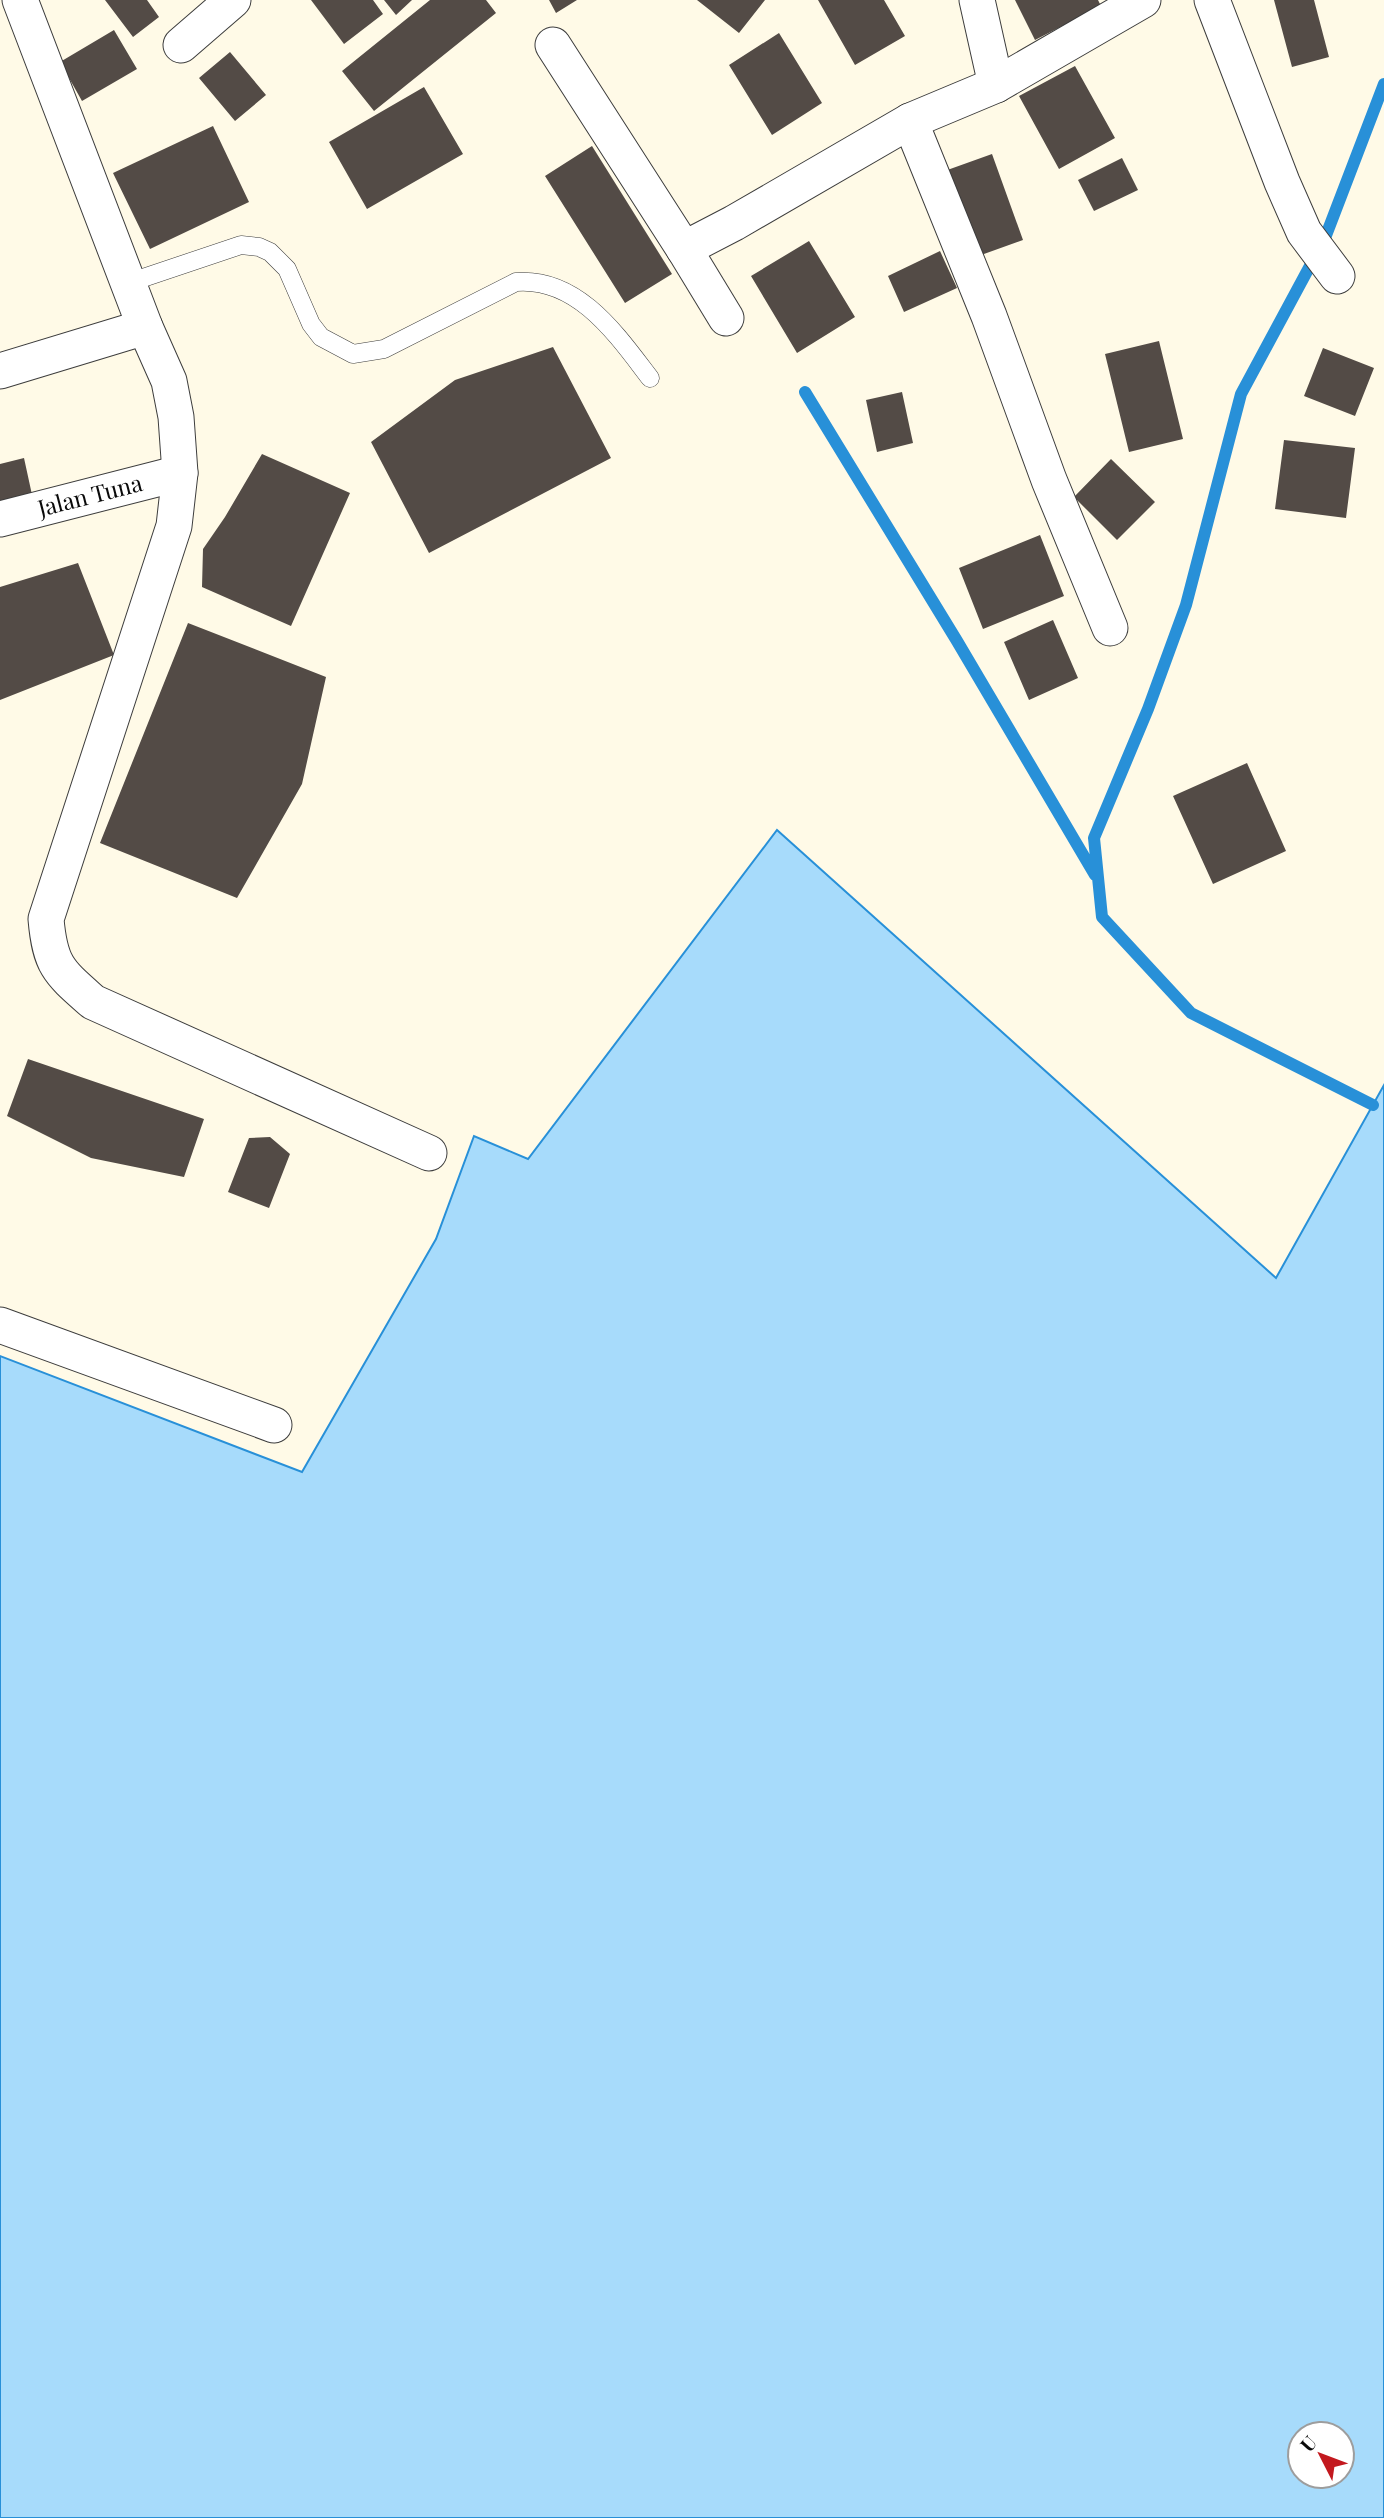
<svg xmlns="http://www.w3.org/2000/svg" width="1384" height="2518" font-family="'Playfair Display',serif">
<rect width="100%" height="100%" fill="#fffae7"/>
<path fill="#a7dbfb" stroke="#2890d8" stroke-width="2" fill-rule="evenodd" d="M 777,830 L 1276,1278 L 1384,1085 L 1384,2518 L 0,2518 L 0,1356 L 302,1472 L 436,1239 L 474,1136 L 528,1159 ZM 1300,2434 L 1342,2434 L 1342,2476 L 1300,2476 Z"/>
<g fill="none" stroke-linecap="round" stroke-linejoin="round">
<path stroke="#2890d8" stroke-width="12" d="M 805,392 L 957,641 L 1095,875
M 1373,1105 L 1191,1013 L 1102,917 L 1094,838 L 1148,709 L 1186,605 L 1241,394 L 1325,238 L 1384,84"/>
</g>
<path fill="#534b46" d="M 105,0 L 147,0 L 159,17 L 133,37 Z
M 311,0 L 373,0 L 383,14 L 344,44 Z
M 384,0 L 412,0 L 396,15 Z
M 430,0 L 486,0 L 496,13 L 374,111 L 342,71 Z
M 549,0 L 577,0 L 556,13 Z
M 697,0 L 765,0 L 739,33 Z
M 818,0 L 884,0 L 905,36 L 855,65 Z
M 1015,0 L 1098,0 L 1101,6 L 1035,40 Z
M 1274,0 L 1314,0 L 1329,57 L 1292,67 Z
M 114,30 L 137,69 L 82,101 L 60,62 Z
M 779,33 L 822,103 L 772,135 L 729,65 Z
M 230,52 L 266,95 L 235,121 L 199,78 Z
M 1075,66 L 1115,138 L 1059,169 L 1019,96 Z
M 424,87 L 463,154 L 367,209 L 329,142 Z
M 213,126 L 249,202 L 150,249 L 113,173 Z
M 592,146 L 672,274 L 625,303 L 545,176 Z
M 992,154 L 1023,240 L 970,259 L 939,173 Z
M 1122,158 L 1138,190 L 1094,211 L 1078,180 Z
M 809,241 L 855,317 L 797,353 L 751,276 Z
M 940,251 L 957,288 L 904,312 L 888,276 Z
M 1159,341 L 1183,439 L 1129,452 L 1105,354 Z
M 553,347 L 611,458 L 429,553 L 371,442 L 455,380 Z
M 1323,348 L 1374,368 L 1355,416 L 1304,396 Z
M 902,392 L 913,443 L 877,452 L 866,400 Z
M 1284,440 L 1355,448 L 1346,518 L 1275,509 Z
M 262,454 L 350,493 L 291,626 L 202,587 L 203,549 L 225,517 Z
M 24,458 L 34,504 L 0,512 L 0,464 Z
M 1111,459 L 1155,502 L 1117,540 L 1074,497 Z
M 1040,535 L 1064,596 L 983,629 L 959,568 Z
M 78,563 L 114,655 L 0,700 L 0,587 Z
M 1053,620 L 1078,678 L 1029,700 L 1004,642 Z
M 188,623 L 326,677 L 302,784 L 237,898 L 100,843 Z
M 1247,763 L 1286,851 L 1213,884 L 1173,796 Z
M 28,1059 L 204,1119 L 184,1177 L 91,1158 L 7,1116 Z
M 270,1137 L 290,1154 L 269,1208 L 228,1192 L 249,1138 Z"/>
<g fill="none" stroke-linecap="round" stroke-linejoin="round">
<g stroke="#3d3d3d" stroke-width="19">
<path id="service" d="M 128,283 L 241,245 L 259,247 L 270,252 L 287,269 L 311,324 L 321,337 L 353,354 L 384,349 L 516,282 C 578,277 617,335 650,378"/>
</g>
<g stroke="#3d3d3d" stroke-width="37">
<g id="minor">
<path d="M 20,0 L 145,327 L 169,381 L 176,417 L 180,473 L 174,526 L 46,919 C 50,966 59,972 93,1002 L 429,1153"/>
<path d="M 977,0 L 996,85"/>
<path d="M 1212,0 L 1282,182 L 1304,232 L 1337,276"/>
<path d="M 181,45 L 233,0"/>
<path d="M 553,45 L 684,249 L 734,223 L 910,121 L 996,85 L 1143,0"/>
<path d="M 910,121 L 989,316 L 1049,480 L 1110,628"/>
<path d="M 684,249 L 726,318"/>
<path d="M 0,371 L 145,327"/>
<path id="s1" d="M 0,519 L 180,473"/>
<path d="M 0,1325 L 274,1425"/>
</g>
</g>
<use href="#service" stroke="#fff" stroke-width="18"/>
<use href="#minor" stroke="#fff" stroke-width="35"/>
</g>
<g text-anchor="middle" stroke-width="7" stroke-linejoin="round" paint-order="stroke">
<g font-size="23" fill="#0a0a0a" stroke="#fff">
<text dy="8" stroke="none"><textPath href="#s1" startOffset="93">Jalan Tuna</textPath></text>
</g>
</g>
<g transform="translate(1321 2455) rotate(312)"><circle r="33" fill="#ffffff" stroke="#9d9d9d" stroke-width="2"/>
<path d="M0-5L12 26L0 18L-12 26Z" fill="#c3191f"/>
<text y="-10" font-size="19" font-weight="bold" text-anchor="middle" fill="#0a0a0a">U</text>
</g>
</svg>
